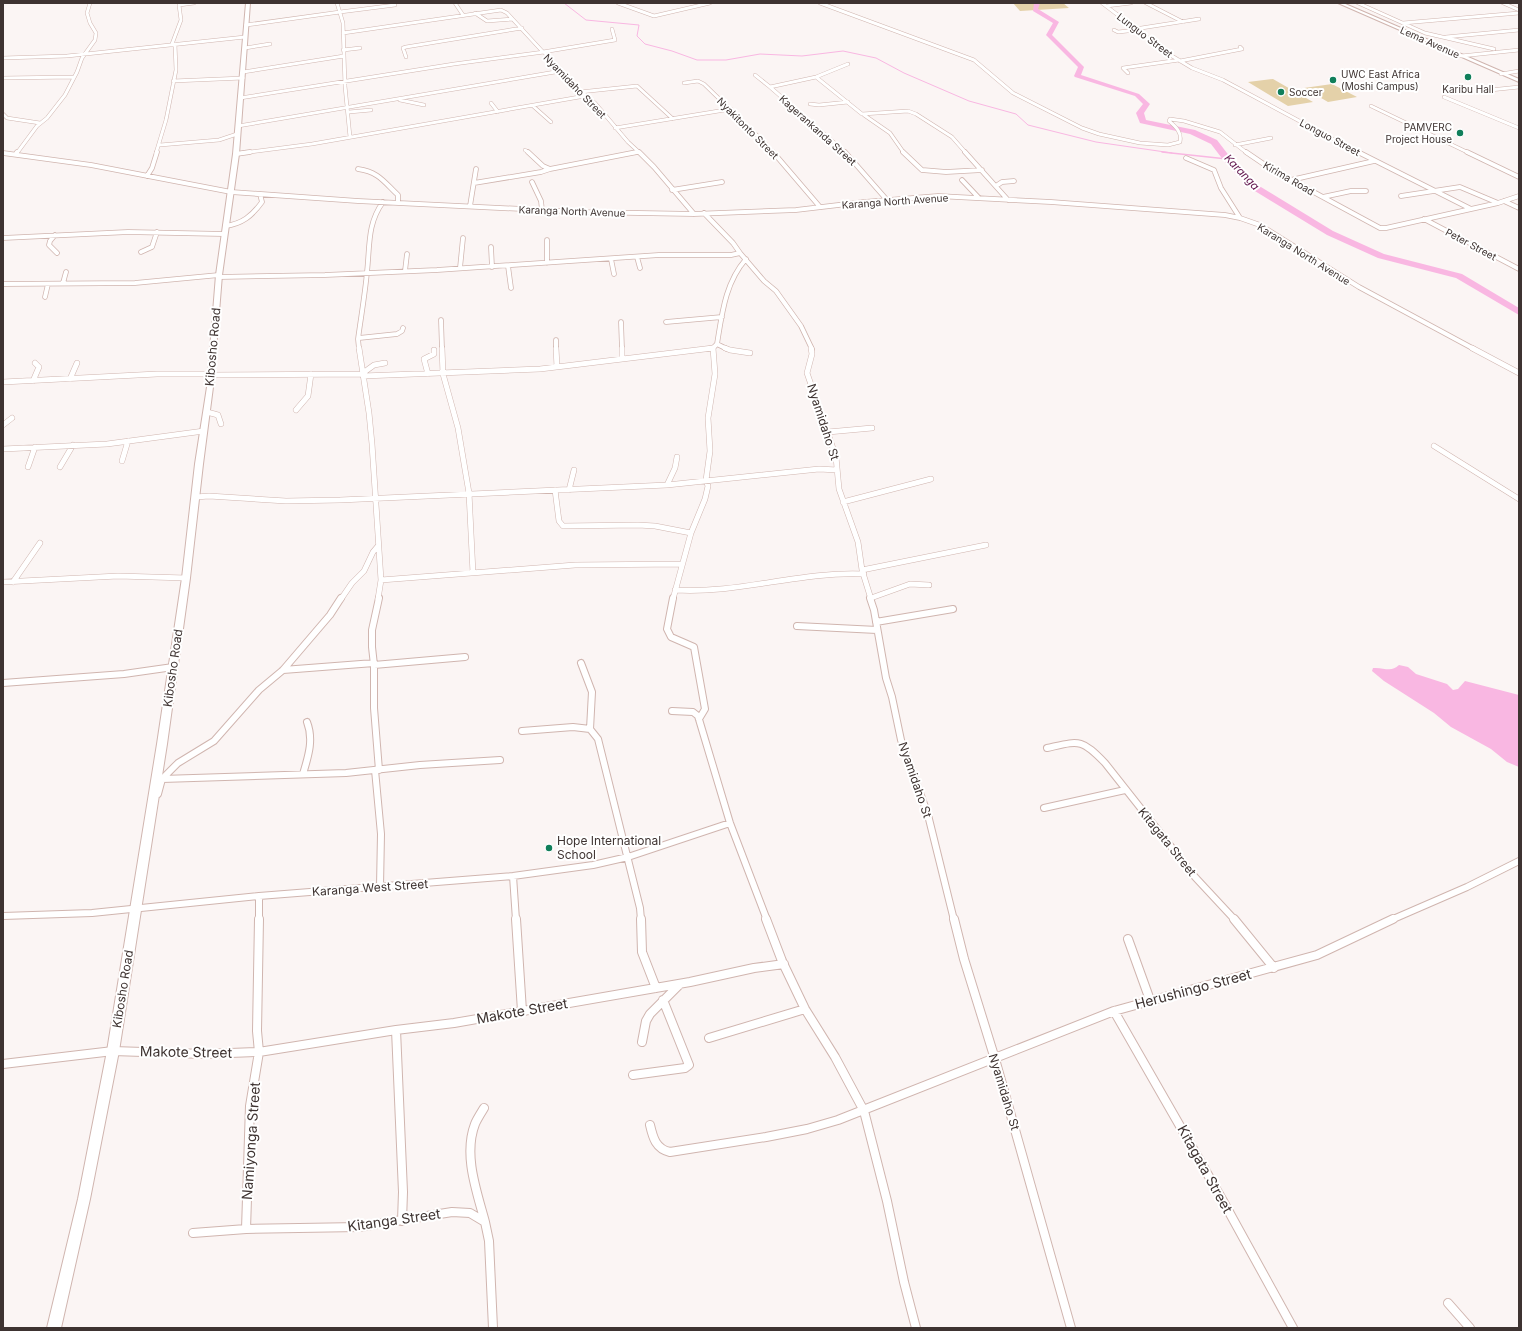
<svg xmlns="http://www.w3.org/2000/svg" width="1522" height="1331" font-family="Inter,sans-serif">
<rect width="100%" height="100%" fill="#fbf5f4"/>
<path fill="#e4d1a9" d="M 1013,3 L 1063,3 L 1069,8 L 1020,11 Z
M 1273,79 L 1313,102 L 1288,106 L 1248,82 Z
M 1332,84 L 1357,97 L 1328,102 L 1304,88 Z"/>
<path fill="#f9b7e2" d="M 1399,665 L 1408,667 L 1416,674 L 1447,684 L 1453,690 L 1458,689 L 1465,681 L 1519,695 L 1519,767 L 1507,762 L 1491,749 L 1451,727 L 1434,713 L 1384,681 L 1372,671 L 1373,668 C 1384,667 1391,673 1399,665 Z"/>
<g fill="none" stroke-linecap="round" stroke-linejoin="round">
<path stroke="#f9b7e2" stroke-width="1" d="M 564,3 L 586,20 L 639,25 L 637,36 L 645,44 L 672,51 L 697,60 L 726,60 L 760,54 L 802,56 L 843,51 L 876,58 L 904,73 L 969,101 L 1016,114 L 1028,125 L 1096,142 L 1172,153"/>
<path stroke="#f9b7e2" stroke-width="1.5" d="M 1162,152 L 1227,159"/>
<path fill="#f9b7e2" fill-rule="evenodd" d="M 1034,3 L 1040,3 L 1038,9 L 1059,22 L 1052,35 L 1084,67 L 1081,75 L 1139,94 L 1150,104 L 1144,113 L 1146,120 L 1195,130 L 1217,140 L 1230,157 L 1256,184 L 1333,231 L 1384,254 L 1462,274 L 1519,308 L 1519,315 L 1456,278 L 1378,258 L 1327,235 L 1250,188 L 1224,161 L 1211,144 L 1190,134 L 1140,123 L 1136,113 L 1143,104 L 1135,96 L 1075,77 L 1074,76 L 1078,67 L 1046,35 L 1053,23 L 1033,11 Z"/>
<g stroke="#d0b5af" stroke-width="4">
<path id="street-far4" d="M 337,3 L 343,23 L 345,86 L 350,137
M 455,3 L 463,15
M 618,3 L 654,16 L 710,3
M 820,3 L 974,60 L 1013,93 L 1082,128 L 1099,134 L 1140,143 L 1168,145 L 1180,142 C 1182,132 1176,127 1169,121 L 1170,119 L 1184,121 L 1220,132 L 1247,153
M 1102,3 L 1172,56 L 1192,68 L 1223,80 L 1359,153
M 1146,3 L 1183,22
M 1358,3 L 1425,33 L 1494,49
M 1503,3 L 1519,10
M 1106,6 L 1131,3
M 340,12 L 395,5
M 475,13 L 487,21 L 512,19
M 1403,23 L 1519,13
M 246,25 L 340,12
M 1135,29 L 1199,19
M 1114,30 L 1118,32 L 1137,30
M 343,33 L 501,10 L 507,13 L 543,52 L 615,40 L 612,29
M 1446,37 L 1519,30
M 172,44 L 181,20 L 179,5 L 194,3
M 245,48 L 270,44
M 343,50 L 360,48
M 1461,56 L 1519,50
M 406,57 L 403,48 L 406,47 L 522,28
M 3,58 L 67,56 L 245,37
M 1180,61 L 1242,49 L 1240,47
M 243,72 L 344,56
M 1128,73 L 1123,68 L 1179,60
M 1501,74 L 1519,71
M 755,75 L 770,87
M 816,77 L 862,114 L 908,111 L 916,114 L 952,137 L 966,153
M 3,78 L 74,77
M 173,81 L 243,78
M 684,83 L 698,81 L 704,84 L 765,143 L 773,153
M 1490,90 L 1519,87
M 580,92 L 637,86 L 673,119
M 1444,97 L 1519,128
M 240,98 L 454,64 L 544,52 L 572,84 L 595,103 L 628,142 L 640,153
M 400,100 L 424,105
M 491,103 L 498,112
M 810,104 L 819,105 L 848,102
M 533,106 L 551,122
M 1371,106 L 1469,153
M 349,112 L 371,110
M 3,114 L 7,118 L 40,123
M 864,115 L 890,133 L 904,153
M 238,126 L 561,71
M 615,128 L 731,109
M 160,145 L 219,140 L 237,134
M 1235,145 L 1271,138
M 525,150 L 529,153
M 17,153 L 37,126 L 47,118 L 65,95 L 77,72 L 82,58 L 95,40 L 96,33 L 90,23 L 87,13 L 90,3
M 156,153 L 166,120 L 176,70 L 175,44
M 242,153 L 312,144 L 585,96
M 632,153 L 638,152
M 846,153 L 770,87 L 816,77 L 848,64"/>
</g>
<g stroke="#d0b5af" stroke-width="5.5">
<path id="street-far3" d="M 528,152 L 543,166 L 550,169 L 637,152
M 639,152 L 654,167 L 694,214
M 773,152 L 820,207
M 845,152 L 887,200
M 903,152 L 922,170 L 946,172 L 982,170
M 965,152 L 1008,200
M 1246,152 L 1271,169 L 1380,228 L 1386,228 L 1498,203 L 1519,196
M 1358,152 L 1471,209
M 1467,152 L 1519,177
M 3,153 L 91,165 L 231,192 L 358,201 L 583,212 L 694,214 L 796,210 L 864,202 L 938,196 L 1051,202 L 1225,215 L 1240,218 L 1260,225 L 1359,287 L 1474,349
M 16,154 L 17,152
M 236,154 L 250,152
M 1186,158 L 1214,170 L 1221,188 L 1240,218
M 358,169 C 379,172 384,182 398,195 L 398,202
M 147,176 L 152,168 L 157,152
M 962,180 L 978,197
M 1291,180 L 1374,161
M 532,182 L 541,201 L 542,210
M 474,183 L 541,172 L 550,169
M 996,186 L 1002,182 L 1014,181
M 672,190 L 722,182
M 1401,196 L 1460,187 L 1498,203
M 1323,197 L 1351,191 L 1366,191
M 1504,201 L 1519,208
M 470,206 L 476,169
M 1424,219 L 1519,269
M 225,226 C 242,224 252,216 262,202 L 260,194
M 55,235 L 50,241 L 49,245 L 57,253
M 3,238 L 128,232 L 224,234
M 547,240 L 547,263
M 491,247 L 492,267
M 141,252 L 152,247 L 157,232
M 740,253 L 764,281 L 776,291 L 801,326 L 812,349
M 637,257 L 640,268
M 611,259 L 614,274
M 508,266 L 511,288
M 460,268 L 463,238
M 405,271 L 407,254
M 219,277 L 325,275 L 437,270 L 659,255 L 731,255 L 740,253 L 733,243 L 704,213
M 63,283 L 66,272
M 3,284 L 135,283 L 219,275
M 45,297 L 48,284
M 441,320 L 442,349
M 621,322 L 622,349
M 666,322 L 722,317
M 359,338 L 397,334 L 402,331 L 403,328
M 556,340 L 556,349
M 717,344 L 727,349
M 359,349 L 358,339 C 361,317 365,294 367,272 C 370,246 367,224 383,202
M 707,349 L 713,348 L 717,344 C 722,314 725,283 746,259"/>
</g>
<g stroke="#d0b5af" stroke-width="6">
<path id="street-far2" d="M 359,348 L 369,413 L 372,444 L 381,580 L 378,599
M 442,348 L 443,374 L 458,428 L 469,493 L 473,573
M 556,348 L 557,367
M 622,348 L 622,359
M 725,348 L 730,350 L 750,353
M 811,348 L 812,354 L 807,373 L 836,457 L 839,489 L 858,542 L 862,570 L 871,599
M 1472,348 L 1519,373
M 363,373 L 374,365 L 385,363
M 428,374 L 424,359 L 434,354 L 434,350
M 211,375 L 363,374
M 363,376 L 540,369 L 713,348
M 70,379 L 77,363
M 33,381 L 39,367 L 35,363
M 3,382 L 157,374 L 211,374
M 296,410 L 308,396 L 311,374
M 207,412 L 218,415 L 221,424
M 3,425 L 12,418
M 828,432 L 872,428
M 1434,446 L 1519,499
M 3,449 L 107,444 L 204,431
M 122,461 L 128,441
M 28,467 L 35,447
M 60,467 L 73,445
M 667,485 L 675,468 L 677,457
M 555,490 L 559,521 L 563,526 L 638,525 L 655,526 L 691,533
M 569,490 L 574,470
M 196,497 L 209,496 L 286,501 L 340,500 L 667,485 L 819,469 L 837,470
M 843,502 L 931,479
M 862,570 L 986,545
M 381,580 L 575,565 L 682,564
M 3,582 L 118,576 L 186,578
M 13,582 L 40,543
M 675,590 C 739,594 800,571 864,574
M 871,598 L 910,584 L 929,585
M 341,599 L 352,583 L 364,571 L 373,552 L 378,546
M 673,599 L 691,533 L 705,499 L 708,486 L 706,480 L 710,451 L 708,418 L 715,374 L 713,348"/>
</g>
<g stroke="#d0b5af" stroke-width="8">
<path id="street-far1" d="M 379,598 L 372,630 L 372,647 L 374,665 L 374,708 L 379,770
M 673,598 L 667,629 L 671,637 L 694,647 L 705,709 L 699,719
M 870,598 L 874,610 L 886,678 L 892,697 L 901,740 L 928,815 L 954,920
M 876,622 L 953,609
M 797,626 L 877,630
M 581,663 L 592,692 L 590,729
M 374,665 L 465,657
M 283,670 L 374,663
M 3,683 L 124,674 L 173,667
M 672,711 L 693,712 L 698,716 L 730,823 L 767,920
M 522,731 L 573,727 L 590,729 L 598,739 L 640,908 L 641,920
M 1047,748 C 1079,741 1081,738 1105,763 L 1195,877 L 1235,920
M 375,770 L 381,834 L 380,886
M 303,774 C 308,757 314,740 307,722
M 162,779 L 178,763 L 214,741 L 259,690 L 283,670 L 330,615 L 341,598
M 158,794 L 162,779 L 346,773 L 420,765 L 500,760
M 1044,808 L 1125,790
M 513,876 L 516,920
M 3,916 L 92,913 L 259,896 L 513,876 L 593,865 L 628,857 L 730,823
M 259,920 L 259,896
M 1391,920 L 1467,887 L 1519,861"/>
</g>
<g stroke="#d0b5af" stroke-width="10">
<path id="street" d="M 259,919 L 257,1031 L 259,1052 L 396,1030 L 454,1023 L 690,982 L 754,968 L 784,964
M 516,919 L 522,1011
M 641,919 L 642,952 L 656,988
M 766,919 L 782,961 L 805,1009 L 835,1057 L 864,1111 L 887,1201 L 904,1282 L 916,1328
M 954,919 L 964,959 L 995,1059 L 1071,1328
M 1234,919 L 1274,968
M 1128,939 L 1150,1000
M 1114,1011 L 1223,1201 L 1293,1328
M 396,1030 L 403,1192 L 402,1221
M 709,1038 L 805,1009
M 642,1042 L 646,1021 L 650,1014 L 680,984
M 3,1064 L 113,1051 L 204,1054 L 259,1052 L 250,1106 L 246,1229
M 633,1075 L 685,1068 L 689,1065 L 663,1000
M 484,1108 C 481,1113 477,1119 475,1124 C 463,1155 477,1192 485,1222
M 650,1125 C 653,1138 656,1149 670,1152 L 766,1137 L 807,1129 L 838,1120 L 1114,1011 L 1317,955 L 1393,919
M 193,1233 L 246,1229 L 359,1227 L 452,1212 L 470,1213 L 485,1222 L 489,1241 L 493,1328
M 1448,1303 L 1470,1328"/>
</g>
<g stroke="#d0b5af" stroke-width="2">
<path id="secondary" d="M 246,3 L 250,3 L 239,154 L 222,275 L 213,387 L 203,464 L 190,578 L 167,744 L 119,1051 L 90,1199 L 61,1328 L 47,1328 L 78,1199 L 107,1051 L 157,744 L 182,578 L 195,464 L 207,387 L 216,275 L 233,154 Z
M 1338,3 L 1343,3 L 1519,79 L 1519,82 Z"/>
</g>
<use href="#street-far4" stroke="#fff" stroke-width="3"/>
<use href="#street-far3" stroke="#fff" stroke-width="4"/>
<use href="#street-far2" stroke="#fff" stroke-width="5"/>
<use href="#street-far1" stroke="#fff" stroke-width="6"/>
<use href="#street" stroke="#fff" stroke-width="8"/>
<use href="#secondary" fill="#fff" fill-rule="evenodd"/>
</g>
<g fill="#107e5a" stroke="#fff" stroke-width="1.5">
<circle cx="1468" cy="77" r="4"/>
<circle cx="1333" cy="80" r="4"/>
<circle cx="1281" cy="92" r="4"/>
<circle cx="1460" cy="133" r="4"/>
<circle cx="549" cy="848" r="4"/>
</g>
<g text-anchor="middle" stroke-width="4" stroke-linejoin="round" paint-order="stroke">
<g font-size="10" fill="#3e3331" stroke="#fff">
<text transform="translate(1145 35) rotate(37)" y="4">Lunguo Street</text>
<text transform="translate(1430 42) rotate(24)" y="4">Lema Avenue</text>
<text transform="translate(575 86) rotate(46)" y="4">Nyamidaho Street</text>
<text transform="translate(748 128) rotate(45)" y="4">Nyakitonto Street</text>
<text transform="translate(818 130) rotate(42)" y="4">Kagerankanda Street</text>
<text transform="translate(1330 137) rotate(28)" y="4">Longuo Street</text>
<text transform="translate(1289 178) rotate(30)" y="4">Kirima Road</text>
<text transform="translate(895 201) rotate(-4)" y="4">Karanga North Avenue</text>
<text transform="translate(572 211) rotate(2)" y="4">Karanga North Avenue</text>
<text transform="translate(1471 244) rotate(28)" y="4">Peter Street</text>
<text transform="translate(1304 254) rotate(32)" y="4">Karanga North Avenue</text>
</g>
<g font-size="10" fill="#3e3331" stroke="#fff" text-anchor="start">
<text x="1341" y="78">UWC East Africa<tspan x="1341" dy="12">(Moshi Campus)</tspan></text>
<text x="1468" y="93" text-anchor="middle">Karibu Hall</text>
<text x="1289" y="96">Soccer</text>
<text x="1452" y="131" text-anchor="end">PAMVERC<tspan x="1452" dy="12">Project House</tspan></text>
</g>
<g font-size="11" font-style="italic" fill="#61164d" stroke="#fff">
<text transform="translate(1242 172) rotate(46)" y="4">Karanga</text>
</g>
<g font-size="12" fill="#3e3331" stroke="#fff">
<text transform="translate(213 347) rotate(-85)" y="4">Kibosho Road</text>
<text transform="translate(823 422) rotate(72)" y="4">Nyamidaho St</text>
<text transform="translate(173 668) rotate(-82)" y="4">Kibosho Road</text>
<text transform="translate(915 780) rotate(71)" y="4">Nyamidaho St</text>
<text transform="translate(1167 842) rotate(51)" y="4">Kitagata Street</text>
<text transform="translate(370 888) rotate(-4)" y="4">Karanga West Street</text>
<text transform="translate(123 989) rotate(-81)" y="4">Kibosho Road</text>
<text transform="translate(1004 1092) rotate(73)" y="4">Nyamidaho St</text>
</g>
<g font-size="12" fill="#3e3331" stroke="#fff" text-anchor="start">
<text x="557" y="845">Hope International<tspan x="557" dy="14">School</tspan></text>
</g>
<g font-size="14" fill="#3e3331" stroke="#fff">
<text transform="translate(1193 989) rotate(-15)" y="5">Herushingo Street</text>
<text transform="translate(522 1011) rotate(-10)" y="5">Makote Street</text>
<text transform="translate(186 1052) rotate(1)" y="5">Makote Street</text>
<text transform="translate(251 1141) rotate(-86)" y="5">Namiyonga Street</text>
<text transform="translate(1205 1169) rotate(61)" y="5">Kitagata Street</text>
<text transform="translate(394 1220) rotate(-8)" y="5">Kitanga Street</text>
</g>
</g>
<rect width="1522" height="1331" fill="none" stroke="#3e3331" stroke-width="8"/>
</svg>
